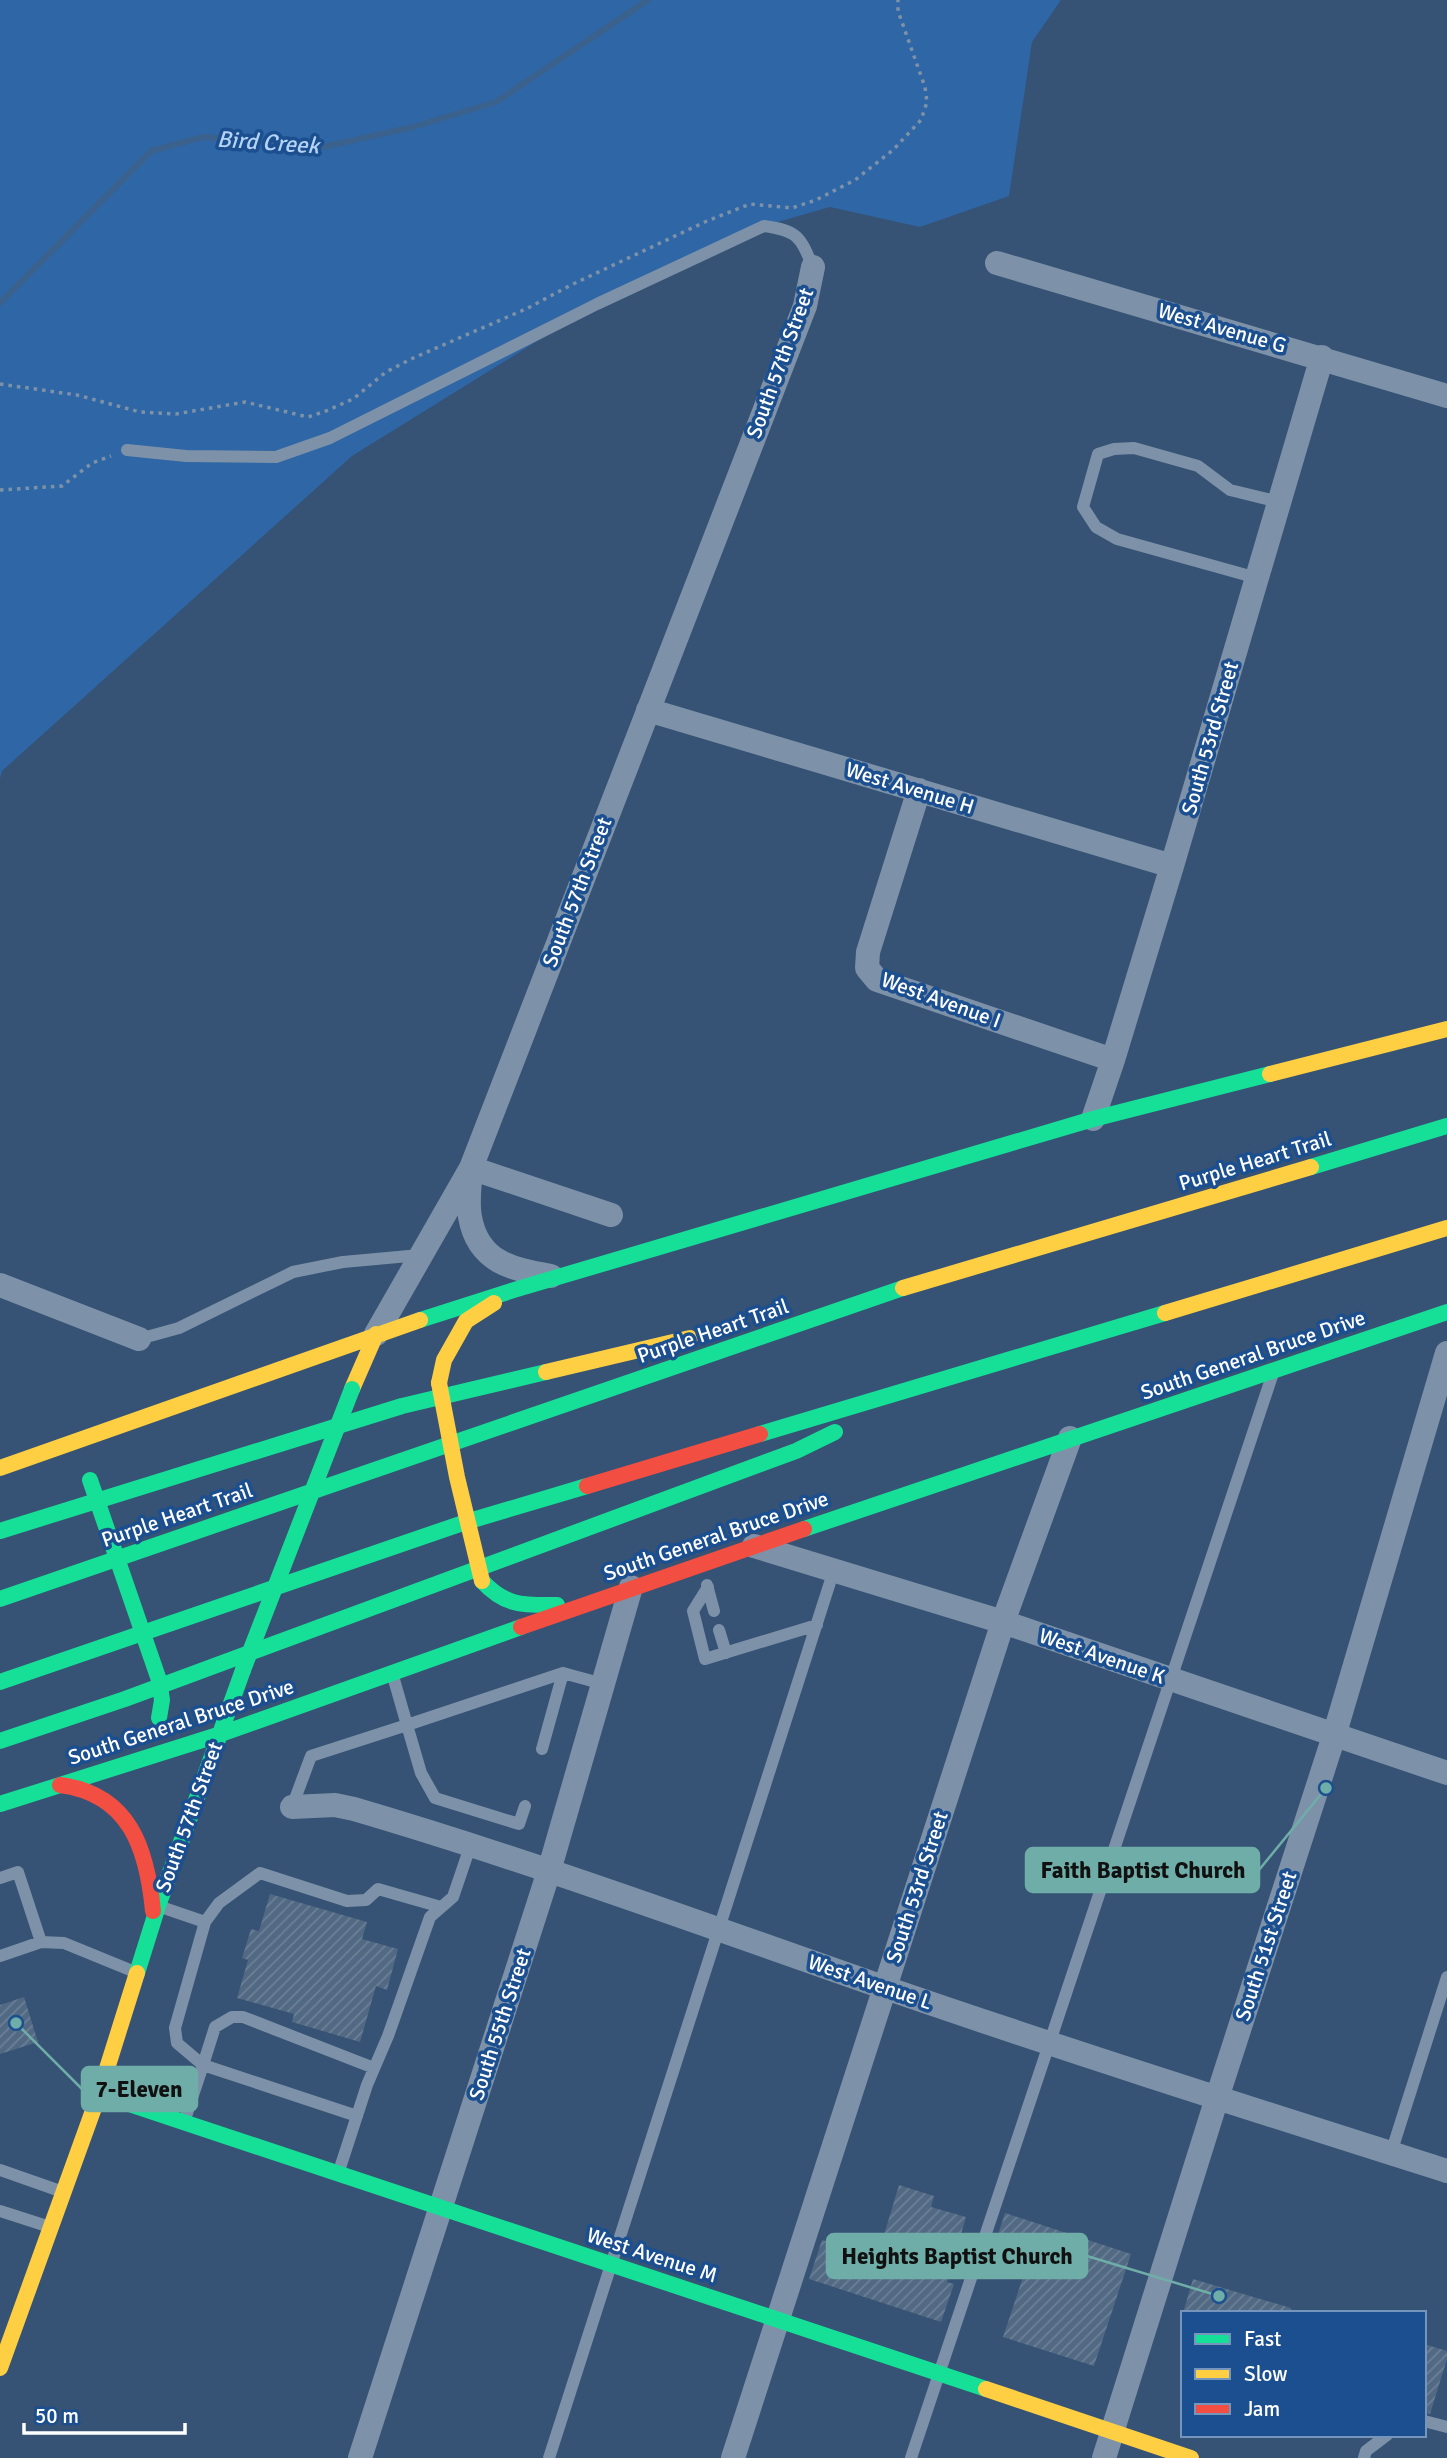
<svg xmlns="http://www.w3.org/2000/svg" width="1447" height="2458" font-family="Signika,sans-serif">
<defs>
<pattern id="building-hatch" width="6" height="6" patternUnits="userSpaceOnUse" patternTransform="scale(1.75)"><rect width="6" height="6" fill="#526984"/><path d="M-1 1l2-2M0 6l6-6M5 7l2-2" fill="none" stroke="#6c8096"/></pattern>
</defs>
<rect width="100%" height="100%" fill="#365274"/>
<path fill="#2f66a5" d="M 0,0 L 1061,0 L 1032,42 L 1009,196 L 920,227 L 830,207 L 764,226 L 597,304 L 352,456 L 2,771 L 0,779 Z"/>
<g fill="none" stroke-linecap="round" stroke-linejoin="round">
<path stroke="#3b618d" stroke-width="6" d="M 0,303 L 151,151 L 203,137 L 323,147 L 413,127 L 496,102 L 648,0"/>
</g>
<path fill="url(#building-hatch)" d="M 270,1894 L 367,1922 L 362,1939 L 398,1949 L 387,1990 L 376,1986 L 360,2042 L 292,2022 L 294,2014 L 237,1998 L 248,1960 L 242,1958 L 251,1929 L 259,1931 Z
M 24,1997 L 38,2042 L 0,2054 L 0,2005 Z
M 899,2185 L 934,2196 L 931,2207 L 966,2217 L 947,2282 L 954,2284 L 941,2322 L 809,2279 L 822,2240 L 877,2258 Z
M 1005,2213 L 1131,2254 L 1094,2366 L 1003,2337 L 1028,2262 L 993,2250 Z
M 1193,2279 L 1291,2308 L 1291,2313 L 1183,2313 Z
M 1424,2344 L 1447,2351 L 1447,2359 L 1430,2414 L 1424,2412 Z"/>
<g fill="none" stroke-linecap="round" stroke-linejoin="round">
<path stroke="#7d92a8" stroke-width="3.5" stroke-dasharray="3.5 5" stroke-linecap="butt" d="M 0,384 L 77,395 L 140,412 L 176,414 L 245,402 L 308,417 L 326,411 L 353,399 L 386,372 L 411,359 L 528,308 L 571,285 L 707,221 L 750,204 L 792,208 L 816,200 L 855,180 L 893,150 L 921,120 L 927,102 L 925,87 L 898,11 L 898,0
M 0,490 L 62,486 L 92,463 L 111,456"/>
<path stroke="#7d92a8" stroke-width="12" d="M 127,450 L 186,456 L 276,457 L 330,438 L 597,304 L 764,226 C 799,231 800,237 813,267
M 1257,578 L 1117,539 L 1096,527 L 1083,507 L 1098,454 L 1114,449 L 1134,448 L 1198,466 L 1230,490 L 1279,502
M 139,1339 L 179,1328 L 293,1272 L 343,1262 L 420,1255
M 707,1585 L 714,1611
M 708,1587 L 693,1611 L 705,1659 L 817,1625
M 719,1630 L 726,1653
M 393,1676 L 407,1725 L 563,1673 L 603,1684
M 542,1749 L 563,1673
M 292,1807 L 311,1756 L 407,1725 L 421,1773 L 435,1798 L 519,1824 L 525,1806
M 0,1878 L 18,1872 L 41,1942 L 64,1943 L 135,1972
M 161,1907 L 205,1922 L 219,1903 L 260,1873 L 347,1901 L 366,1900 L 378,1889 L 441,1907
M 205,1922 L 175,2028 L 177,2043 L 203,2065 L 215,2027 L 232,2017 L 243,2017 L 374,2068
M 0,1956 L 41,1942
M 185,2119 L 203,2065 L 357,2116
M 1391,2153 L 1447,1977
M 0,2170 L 63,2192
M 339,2171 L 367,2085 L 388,2036 L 430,1917 L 453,1897 L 471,1844
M 0,2211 L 50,2227
M 1424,2421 L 1447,2427
M 549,2458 L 834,1570
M 911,2458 L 1272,1376
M 1364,2458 L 1366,2451 L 1387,2435"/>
<path stroke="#7d92a8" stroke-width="24" d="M 997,263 L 1447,396
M 648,710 L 1172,866
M 919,790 L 868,952 L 867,968 L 877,980 L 1113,1060
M 1093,1119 L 1113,1060 L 1172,866 L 1322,357
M 551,1276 C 511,1269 478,1262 470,1217 C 467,1202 470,1183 471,1168 L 611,1215
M 0,1285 L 139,1339
M 376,1334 L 471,1168 L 805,306 L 813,267
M 754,1546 L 1003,1622 L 1447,1773
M 292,1807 L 335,1805 L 354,1809 C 531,1861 705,1925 880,1986 C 1068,2051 1258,2111 1447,2171
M 360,2458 L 549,1871 L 631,1587
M 733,2458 L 1003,1622 L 1070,1438
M 1104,2458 L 1217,2098 L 1334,1736 L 1447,1353"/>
<path stroke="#16e098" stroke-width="16" d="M 1311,1167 L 1447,1126
M 420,1320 L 514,1290 L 1093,1119 L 1270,1074
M 760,1434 L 1165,1313
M 804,1529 L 1447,1312
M 0,1531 L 402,1406 L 546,1372
M 482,1581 C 506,1607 524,1605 557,1605
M 0,1599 L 903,1288
M 0,1682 L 466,1522 L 587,1486
M 0,1741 L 125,1699 L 796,1451 L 835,1432
M 0,1804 L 218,1735 L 521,1627
M 137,1973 L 158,1906 L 243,1670
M 99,2094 L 986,2389"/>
<path stroke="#ffcf43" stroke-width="16" d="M 1270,1074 L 1447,1029
M 903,1288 L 1311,1167
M 1165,1313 L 1447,1228
M 546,1372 L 690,1338
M 439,1383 L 444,1360 L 466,1321 L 494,1303
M 352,1389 L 376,1334
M 0,1468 L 420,1320
M 0,2368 L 99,2094 L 137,1973
M 986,2389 L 1191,2458"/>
<path stroke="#f24e42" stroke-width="16" d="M 587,1486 L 760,1434
M 521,1627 L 804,1529
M 60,1785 C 130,1794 147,1849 153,1911"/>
<path stroke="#16e098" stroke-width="16" d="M 90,1480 L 159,1680 L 162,1700 L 159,1718
M 243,1670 L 352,1389"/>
<path stroke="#ffcf43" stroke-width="16" d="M 439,1383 L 457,1477 L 482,1581"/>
</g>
<g text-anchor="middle" stroke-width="7" stroke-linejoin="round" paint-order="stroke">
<g font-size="21" fill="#fff" stroke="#1b4f8f">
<text transform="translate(1222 328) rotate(16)" y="7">West Avenue G</text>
<text transform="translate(780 363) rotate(-70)" y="7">South 57th Street</text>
<text transform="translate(1210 738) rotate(-74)" y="7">South 53rd Street</text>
<text transform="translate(910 788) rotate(17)" y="7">West Avenue H</text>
<text transform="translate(577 892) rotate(-69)" y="7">South 57th Street</text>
<text transform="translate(941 1000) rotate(20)" y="7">West Avenue I</text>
<text transform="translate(1255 1161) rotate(-17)" y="7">Purple Heart Trail</text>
<text transform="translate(713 1331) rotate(-19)" y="7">Purple Heart Trail</text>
<text transform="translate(1253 1355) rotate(-19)" y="7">South General Bruce Drive</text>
<text transform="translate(177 1515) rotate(-19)" y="7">Purple Heart Trail</text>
<text transform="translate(716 1536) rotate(-19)" y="7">South General Bruce Drive</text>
<text transform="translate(1102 1656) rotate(19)" y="7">West Avenue K</text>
<text transform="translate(181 1722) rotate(-18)" y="7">South General Bruce Drive</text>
<text transform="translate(189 1817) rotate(-70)" y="7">South 57th Street</text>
<text transform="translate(917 1887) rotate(-72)" y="7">South 53rd Street</text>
<text transform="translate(1266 1946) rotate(-72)" y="7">South 51st Street</text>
<text transform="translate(870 1982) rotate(19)" y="7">West Avenue L</text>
<text transform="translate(500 2024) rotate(-72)" y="7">South 55th Street</text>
<text transform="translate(652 2255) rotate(18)" y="7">West Avenue M</text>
</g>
<g font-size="23" font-style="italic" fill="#b5d3f5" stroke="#1b4f8f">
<text transform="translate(268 142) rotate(4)" y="8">Bird Creek</text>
</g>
</g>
<path fill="none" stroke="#6fada8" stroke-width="2.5" d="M1326 1788L1259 1870M16 2023L82 2089M1219 2296L1087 2256"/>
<g fill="#6fada8" stroke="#1b4f8f" stroke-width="2.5">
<circle cx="1326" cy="1788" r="7"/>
<circle cx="16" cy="2023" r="7"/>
<circle cx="1219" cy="2296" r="7"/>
</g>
<g fill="#6fada8" stroke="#6fada8" stroke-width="2.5">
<rect x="1026" y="1848" width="233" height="44" rx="7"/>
<rect x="82" y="2067" width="115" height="44" rx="7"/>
<rect x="827" y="2234" width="260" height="44" rx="7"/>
</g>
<g font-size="23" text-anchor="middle" font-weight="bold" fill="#111">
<text x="1143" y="1878">Faith Baptist Church</text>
<text x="139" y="2097">7-Eleven</text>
<text x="957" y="2264">Heights Baptist Church</text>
</g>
<rect x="1181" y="2311" width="245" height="126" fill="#1b4f8f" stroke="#7695bc" stroke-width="2"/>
<rect x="1195" y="2334" width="35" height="10" fill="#16e098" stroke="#7695bc" stroke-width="2"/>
<text x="1244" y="2346" font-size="21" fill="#ffffff">Fast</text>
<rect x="1195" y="2369" width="35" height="10" fill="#ffcf43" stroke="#7695bc" stroke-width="2"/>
<text x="1244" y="2381" font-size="21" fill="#ffffff">Slow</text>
<rect x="1195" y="2404" width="35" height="10" fill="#f24e42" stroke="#7695bc" stroke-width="2"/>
<text x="1244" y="2416" font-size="21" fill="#ffffff">Jam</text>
<path d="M24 2423v10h161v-10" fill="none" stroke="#ffffff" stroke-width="3.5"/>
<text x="35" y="2423" font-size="21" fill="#ffffff" stroke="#1b4f8f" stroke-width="5" paint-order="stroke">50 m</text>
</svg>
